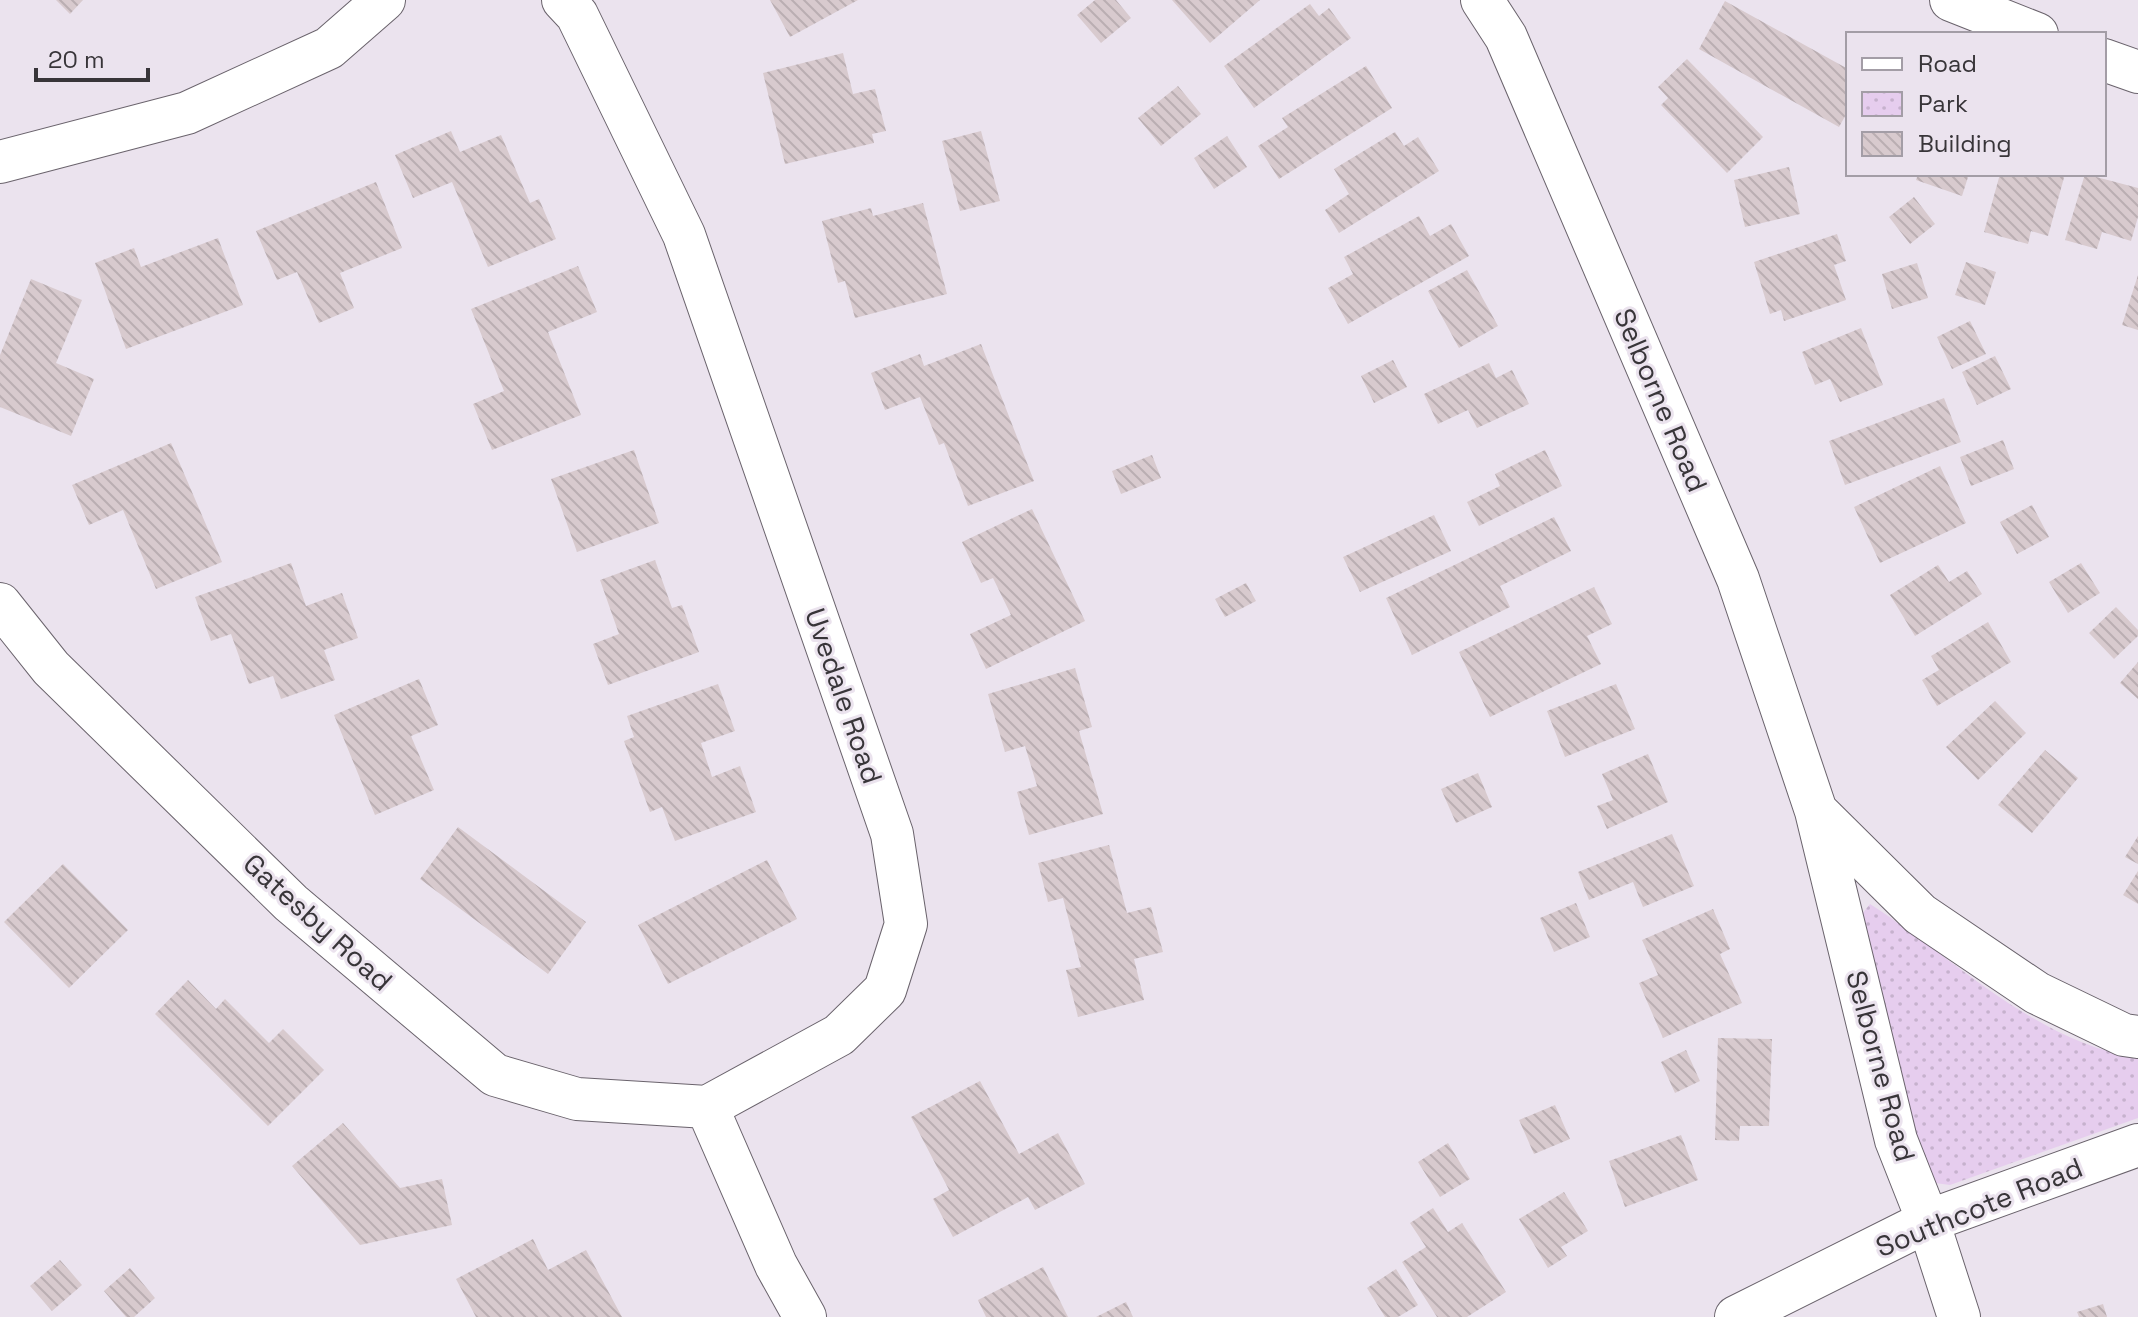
<svg xmlns="http://www.w3.org/2000/svg" width="2138" height="1317" font-family="'Space Grotesk',sans-serif">
<defs>
<pattern id="park-dots" width="8" height="8" patternUnits="userSpaceOnUse" patternTransform="scale(2)"><rect width="8" height="8" fill="#e6cdee"/><path d="M2 2h.1M6 6h.1" fill="none" stroke="#c6b1cd" stroke-width="1.8" stroke-linecap="round"/></pattern>
<pattern id="building-back-hatch" width="6" height="6" patternUnits="userSpaceOnUse" patternTransform="scale(2)"><rect width="6" height="6" fill="#d8cace"/><path d="M-1 5l2 2M0 0l6 6M5-1l2 2" fill="none" stroke="#baaeb2"/></pattern>
</defs>
<rect width="100%" height="100%" fill="#ebe3ee"/>
<path fill="url(#park-dots)" d="M 1870,904 C 1954,958 2035,1042 2138,1058 L 2138,1118 L 1950,1185 L 1935,1183 L 1924,1174 L 1862,914 Z"/>
<path fill="url(#building-back-hatch)" d="M 56,0 L 83,0 L 70,14 Z
M 770,0 L 858,0 L 790,37 Z
M 1095,0 L 1116,0 L 1131,18 L 1101,43 L 1077,15 Z
M 1172,0 L 1260,0 L 1210,43 Z
M 1725,1 L 1848,69 L 1848,111 L 1839,127 L 1699,49 Z
M 1310,4 L 1319,16 L 1329,8 L 1351,38 L 1254,108 L 1224,66 Z
M 843,53 L 853,94 L 875,89 L 886,131 L 872,134 L 874,143 L 785,164 L 763,73 Z
M 1687,59 L 1763,137 L 1727,173 L 1661,105 L 1668,98 L 1658,87 Z
M 1366,66 L 1392,108 L 1279,179 L 1258,146 L 1288,127 L 1282,118 Z
M 1178,86 L 1201,114 L 1161,146 L 1138,118 Z
M 451,131 L 460,152 L 501,135 L 530,203 L 539,199 L 556,239 L 488,267 L 452,182 L 413,198 L 395,155 Z
M 981,131 L 1000,201 L 960,211 L 942,141 Z
M 1395,132 L 1404,146 L 1418,137 L 1439,171 L 1339,233 L 1325,210 L 1349,194 L 1334,169 Z
M 1227,136 L 1247,167 L 1214,189 L 1194,158 Z
M 1789,167 L 1800,214 L 1745,227 L 1734,180 Z
M 1918,174 L 1969,174 L 1962,196 L 1916,180 Z
M 2000,174 L 2065,174 L 2048,236 L 2031,231 L 2028,244 L 1984,232 Z
M 2085,174 L 2138,188 L 2138,217 L 2131,241 L 2102,232 L 2097,249 L 2065,240 Z
M 376,182 L 402,248 L 340,273 L 354,308 L 319,323 L 297,272 L 277,280 L 256,231 Z
M 1914,197 L 1935,224 L 1910,244 L 1889,217 Z
M 923,203 L 947,294 L 855,318 L 845,281 L 838,283 L 822,221 L 871,208 L 873,216 Z
M 1419,216 L 1430,236 L 1451,224 L 1469,256 L 1348,324 L 1328,288 L 1353,274 L 1344,257 Z
M 1837,234 L 1846,261 L 1834,265 L 1846,300 L 1784,321 L 1781,310 L 1770,314 L 1754,262 Z
M 218,238 L 243,305 L 126,349 L 95,263 L 134,248 L 141,267 Z
M 1966,262 L 1996,272 L 1985,305 L 1955,295 Z
M 1917,263 L 1928,298 L 1892,309 L 1882,274 Z
M 578,266 L 597,312 L 548,332 L 581,415 L 492,450 L 473,404 L 504,391 L 471,309 Z
M 1467,270 L 1498,326 L 1459,348 L 1428,291 Z
M 2138,275 L 2138,330 L 2122,325 Z
M 31,279 L 82,300 L 56,363 L 94,379 L 71,436 L 0,407 L 0,355 Z
M 1970,321 L 1986,354 L 1952,369 L 1937,337 Z
M 1861,328 L 1883,385 L 1840,402 L 1830,379 L 1815,385 L 1802,352 Z
M 981,344 L 1034,481 L 968,506 L 944,443 L 939,445 L 920,397 L 885,410 L 871,373 L 920,354 L 924,366 Z
M 1995,356 L 2011,389 L 1977,405 L 1962,372 Z
M 1393,360 L 1407,387 L 1374,403 L 1361,376 Z
M 1489,363 L 1496,378 L 1512,370 L 1529,404 L 1477,428 L 1468,410 L 1438,424 L 1424,394 Z
M 1944,398 L 1961,442 L 1845,485 L 1829,441 Z
M 2003,440 L 2014,469 L 1971,486 L 1960,457 Z
M 171,443 L 222,562 L 156,589 L 123,510 L 89,525 L 72,485 Z
M 634,450 L 659,523 L 577,552 L 551,479 Z
M 1545,450 L 1562,486 L 1479,526 L 1467,502 L 1500,486 L 1495,474 Z
M 1152,455 L 1161,478 L 1121,494 L 1112,471 Z
M 1940,466 L 1966,523 L 1880,563 L 1854,507 Z
M 2032,505 L 2049,537 L 2017,554 L 2000,522 Z
M 1032,509 L 1085,621 L 986,669 L 970,634 L 1011,615 L 993,578 L 981,583 L 962,542 Z
M 1434,515 L 1451,551 L 1360,592 L 1343,557 Z
M 1554,517 L 1571,551 L 1500,586 L 1510,607 L 1412,655 L 1386,598 Z
M 655,560 L 672,608 L 682,605 L 699,652 L 608,685 L 593,644 L 619,634 L 600,580 Z
M 291,563 L 306,606 L 342,593 L 358,638 L 324,650 L 335,680 L 281,699 L 273,676 L 249,684 L 231,634 L 211,641 L 195,597 Z
M 2081,563 L 2100,593 L 2068,613 L 2049,582 Z
M 1938,565 L 1949,582 L 1967,571 L 1982,594 L 1915,636 L 1890,595 Z
M 1246,583 L 1256,601 L 1225,617 L 1215,599 Z
M 1594,587 L 1612,624 L 1587,636 L 1601,664 L 1490,717 L 1459,652 Z
M 2116,607 L 2138,630 L 2138,636 L 2114,659 L 2089,633 Z
M 1988,622 L 2011,662 L 1937,706 L 1922,680 L 1939,670 L 1931,656 Z
M 2138,662 L 2138,699 L 2120,683 Z
M 1075,668 L 1092,727 L 1079,731 L 1103,814 L 1029,835 L 1017,792 L 1037,786 L 1025,746 L 1005,752 L 988,694 Z
M 419,679 L 438,725 L 411,736 L 434,790 L 375,815 L 334,715 Z
M 718,684 L 735,731 L 701,743 L 712,777 L 740,766 L 756,812 L 675,841 L 662,807 L 650,812 L 624,741 L 634,737 L 627,716 Z
M 1616,684 L 1635,729 L 1565,757 L 1547,711 Z
M 1995,701 L 2026,733 L 1978,780 L 1946,747 Z
M 2045,750 L 2078,778 L 2032,833 L 1998,805 Z
M 1648,754 L 1668,802 L 1607,829 L 1597,806 L 1613,800 L 1602,774 Z
M 1478,773 L 1492,807 L 1456,823 L 1441,789 Z
M 458,827 L 586,922 L 548,974 L 420,879 Z
M 1672,834 L 1694,886 L 1643,907 L 1633,882 L 1589,900 L 1578,872 Z
M 2138,836 L 2138,864 L 2125,857 Z
M 1109,845 L 1127,913 L 1151,907 L 1163,952 L 1134,959 L 1144,1000 L 1078,1017 L 1066,970 L 1081,967 L 1063,898 L 1048,902 L 1038,863 Z
M 767,860 L 797,919 L 668,984 L 638,925 Z
M 63,864 L 128,930 L 69,988 L 4,922 Z
M 2138,871 L 2138,904 L 2123,895 Z
M 1576,903 L 1590,937 L 1554,952 L 1540,918 Z
M 1713,909 L 1730,949 L 1720,954 L 1742,1003 L 1663,1038 L 1639,983 L 1658,975 L 1642,940 Z
M 188,980 L 216,1009 L 225,999 L 269,1043 L 283,1029 L 324,1070 L 268,1126 L 155,1014 Z
M 1718,1038 L 1772,1039 L 1769,1126 L 1740,1126 L 1739,1141 L 1715,1140 Z
M 1686,1050 L 1700,1081 L 1675,1093 L 1661,1062 Z
M 980,1081 L 1019,1154 L 1058,1133 L 1085,1184 L 1035,1210 L 1028,1197 L 953,1237 L 933,1199 L 949,1190 L 911,1117 Z
M 1555,1105 L 1570,1139 L 1534,1154 L 1519,1120 Z
M 343,1123 L 400,1188 L 442,1179 L 452,1225 L 360,1245 L 292,1166 Z
M 1681,1135 L 1698,1180 L 1625,1207 L 1609,1161 Z
M 1448,1143 L 1470,1179 L 1440,1197 L 1418,1162 Z
M 1564,1192 L 1588,1231 L 1561,1247 L 1567,1256 L 1548,1268 L 1519,1219 Z
M 1433,1208 L 1448,1232 L 1462,1223 L 1506,1292 L 1467,1317 L 1437,1317 L 1402,1262 L 1426,1247 L 1410,1223 Z
M 533,1239 L 548,1270 L 586,1250 L 622,1317 L 476,1317 L 456,1279 Z
M 60,1260 L 82,1285 L 52,1311 L 30,1286 Z
M 1043,1267 L 1068,1317 L 986,1317 L 978,1300 Z
M 130,1268 L 155,1298 L 134,1317 L 126,1317 L 104,1291 Z
M 1396,1269 L 1418,1305 L 1398,1317 L 1385,1317 L 1367,1288 Z
M 1126,1302 L 1133,1317 L 1096,1317 Z
M 2103,1304 L 2107,1317 L 2079,1317 L 2077,1312 Z"/>
<g fill="none" stroke-linecap="round" stroke-linejoin="round">
<g stroke="#6a636c" stroke-width="44">
<path id="minor" d="M 563,0 L 577,15 L 684,235 L 892,834 L 906,924 L 885,990 L 839,1035 L 707,1107 L 776,1265 L 805,1317
M 1482,0 L 1506,37 L 1738,579 L 1816,811 L 1920,914 L 2037,993 L 2124,1035 L 2138,1037
M 1951,0 L 2037,34
M 2104,60 L 2138,72
M 0,162 L 187,113 L 329,48 L 384,0
M 0,604 L 51,668 L 291,903 L 495,1075 L 577,1099 L 707,1107
M 1816,811 L 1896,1140 L 1928,1221 L 1959,1317
M 1736,1317 L 1928,1221 L 2138,1145"/>
</g>
<use href="#minor" stroke="#fff" stroke-width="42"/>
</g>
<g text-anchor="middle" stroke-width="6" stroke-linejoin="round" paint-order="stroke">
<g font-size="28" fill="#383539" stroke="#ebe3ee">
<text transform="translate(1661 400) rotate(67)" y="10">Selborne Road</text>
<text transform="translate(844 696) rotate(71)" y="10">Uvedale Road</text>
<text transform="translate(318 922) rotate(42)" y="10">Gatesby Road</text>
<text transform="translate(1881 1066) rotate(75)" y="10">Selborne Road</text>
<text transform="translate(1979 1207) rotate(-22)" y="10">Southcote Road</text>
</g>
</g>
<rect x="1846" y="32" width="260" height="144" fill="#ebe3ee" stroke="#a39da6" stroke-width="2"/>
<rect x="1862" y="58" width="40" height="12" fill="#ffffff" stroke="#a39da6" stroke-width="2"/>
<text x="1918" y="72" font-size="24" fill="#383539">Road</text>
<rect x="1862" y="92" width="40" height="24" fill="url(#park-dots)" stroke="#a39da6" stroke-width="2"/>
<text x="1918" y="112" font-size="24" fill="#383539">Park</text>
<rect x="1862" y="132" width="40" height="24" fill="url(#building-back-hatch)" stroke="#a39da6" stroke-width="2"/>
<text x="1918" y="152" font-size="24" fill="#383539">Building</text>
<path d="M36 68v12h112v-12" fill="none" stroke="#383539" stroke-width="4"/>
<text x="48" y="68" font-size="24" fill="#383539" stroke="#ebe3ee" stroke-width="6" paint-order="stroke">20 m</text>
</svg>
